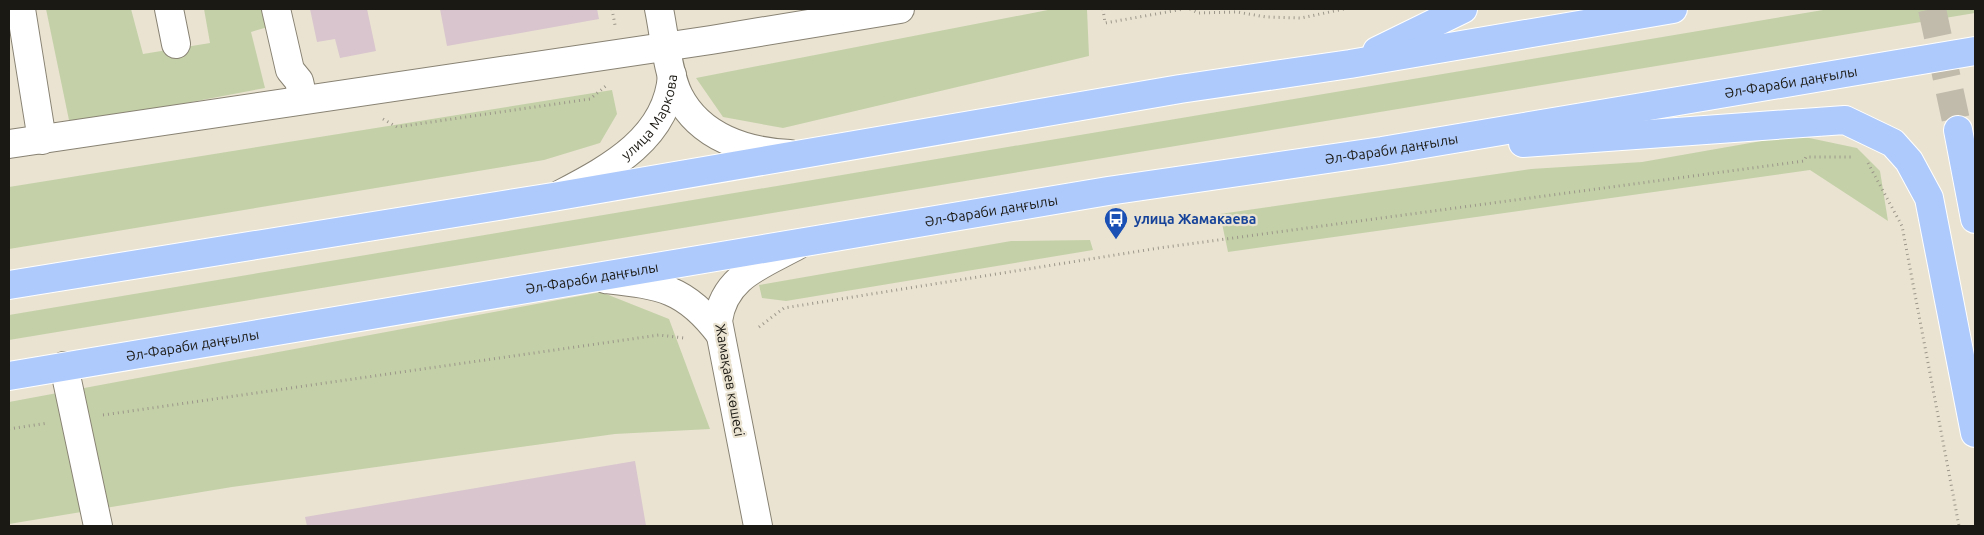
<svg xmlns="http://www.w3.org/2000/svg" width="1984" height="535" font-family="Ubuntu,sans-serif">
<rect width="100%" height="100%" fill="#eae3d2"/>
<path fill="#c4d1a8" d="M 46,9 L 131,9 L 143,54 L 210,43 L 204,9 L 264,9 L 268,27 L 251,32 L 265,88 L 70,125 Z
M 1053,9 L 1087,9 L 1089,56 L 783,128 L 723,117 L 696,78 Z
M 1829,9 L 1975,9 L 1975,13 L 9,340 L 9,315 Z
M 612,90 L 617,114 L 600,143 L 544,160 L 9,249 L 9,187 Z
M 1795,135 L 1857,148 L 1880,171 L 1888,221 L 1810,170 L 1228,252 L 1220,214 L 1531,169 L 1642,162 Z
M 1090,240 L 1093,250 L 786,301 L 762,298 L 759,285 L 1011,241 Z
M 601,292 L 669,319 L 710,429 L 615,434 L 232,487 L 9,524 L 9,402 Z"/>
<path fill="#d8c5cd" d="M 310,9 L 367,9 L 376,51 L 340,58 L 335,39 L 317,42 Z
M 440,9 L 597,9 L 599,19 L 447,46 Z
M 635,461 L 646,526 L 307,526 L 305,517 Z"/>
<g fill="none" stroke-linecap="round" stroke-linejoin="round">
<path stroke="#c1bbac" stroke-width="28" stroke-dasharray="28 14" stroke-linecap="butt" d="M 1932,9 L 1958,130"/>
<g stroke="#888273" stroke-width="30">
<g id="minor">
<path d="M 21,9 L 42,140"/>
<path d="M 169,9 L 176,44"/>
<path d="M 276,9 L 290,70 L 299,81 L 303,99"/>
<path d="M 659,9 C 664,33 668,75 679,96 C 700,137 746,152 790,154"/>
<path d="M 9,144 L 711,40 L 900,9"/>
<path id="s1" d="M 561,194 C 611,168 668,137 672,75"/>
<path d="M 605,279 C 659,285 685,287 720,334"/>
<path d="M 64,366 L 98,526"/>
<path d="M 758,526 L 718,321 C 724,276 762,265 798,245"/>
</g>
</g>
<g stroke="#fff" stroke-width="30">
<g id="major">
<path d="M 1377,51 L 1463,9"/>
<path d="M 1958,130 L 1975,219"/>
<path d="M 1523,143 L 1845,120 L 1893,143 L 1909,161 L 1929,198 L 1975,433"/>
<path d="M 9,285 L 553,197 L 1180,89 L 1350,64 L 1673,9"/>
<path id="s2" d="M 9,376 L 1108,191 L 1382,151 L 1975,51"/>
</g>
</g>
<path stroke="#9b9689" stroke-width="3" stroke-dasharray="1 4" stroke-linecap="butt" d="M 612,9 L 615,25
M 1103,9 L 1105,23 L 1184,9
M 1190,9 L 1198,13 L 1237,12 L 1266,17 L 1301,18 L 1344,9
M 383,119 L 397,127 L 590,99 L 607,85
M 1868,163 L 1902,226 L 1959,526
M 759,327 L 784,308 L 1159,248 L 1804,161 L 1806,157 L 1851,157
M 103,415 L 659,335 L 684,338
M 9,429 L 48,423"/>
<use href="#minor" stroke="#fff" stroke-width="28"/>
<use href="#major" stroke="#aecafc" stroke-width="28"/>
</g>
<defs>
<g id="bus-pin" transform="scale(1.25)"><path d="M0 17L-7.5 6A9.5 9.5 0 1 1 7.5 6Z" fill="#1a4fb4" stroke="#eae3d2"/><path d="M-5-6H5V4H4V6H2V4H-2V6H-4V4H-5ZM-3.5-4V0h7V-4ZM-3.5 1.2v1.5H-2V1.2ZM2 1.2v1.5H3.5V1.2Z" fill="#fff"/></g>
</defs>
<g fill-rule="evenodd">
<use href="#bus-pin" x="1116" y="219"/>
</g>
<g text-anchor="middle" stroke-width="4.5" stroke-linejoin="round" paint-order="stroke">
<g font-size="14" fill="#1b1913" stroke="#eae3d2">
<text dy="5" stroke="none"><textPath href="#s2" startOffset="1806">Әл-Фараби даңғылы</textPath></text>
<text dy="5" stroke="none"><textPath href="#s1" startOffset="122">улица Маркова</textPath></text>
<text dy="5" stroke="none"><textPath href="#s2" startOffset="1401">Әл-Фараби даңғылы</textPath></text>
<text dy="5" stroke="none"><textPath href="#s2" startOffset="996">Әл-Фараби даңғылы</textPath></text>
<text dy="5" stroke="none"><textPath href="#s2" startOffset="591">Әл-Фараби даңғылы</textPath></text>
<text dy="5" stroke="none"><textPath href="#s2" startOffset="186">Әл-Фараби даңғылы</textPath></text>
<text transform="translate(730 380) rotate(80)" y="5">Жамақаев көшесі</text>
</g>
<g font-size="14" font-weight="bold" fill="#164399" stroke="#eae3d2" text-anchor="start">
<text x="1134" y="224">улица Жамакаева</text>
</g>
</g>
<rect width="1984" height="535" fill="none" stroke="#1b1913" stroke-width="20"/>
</svg>
